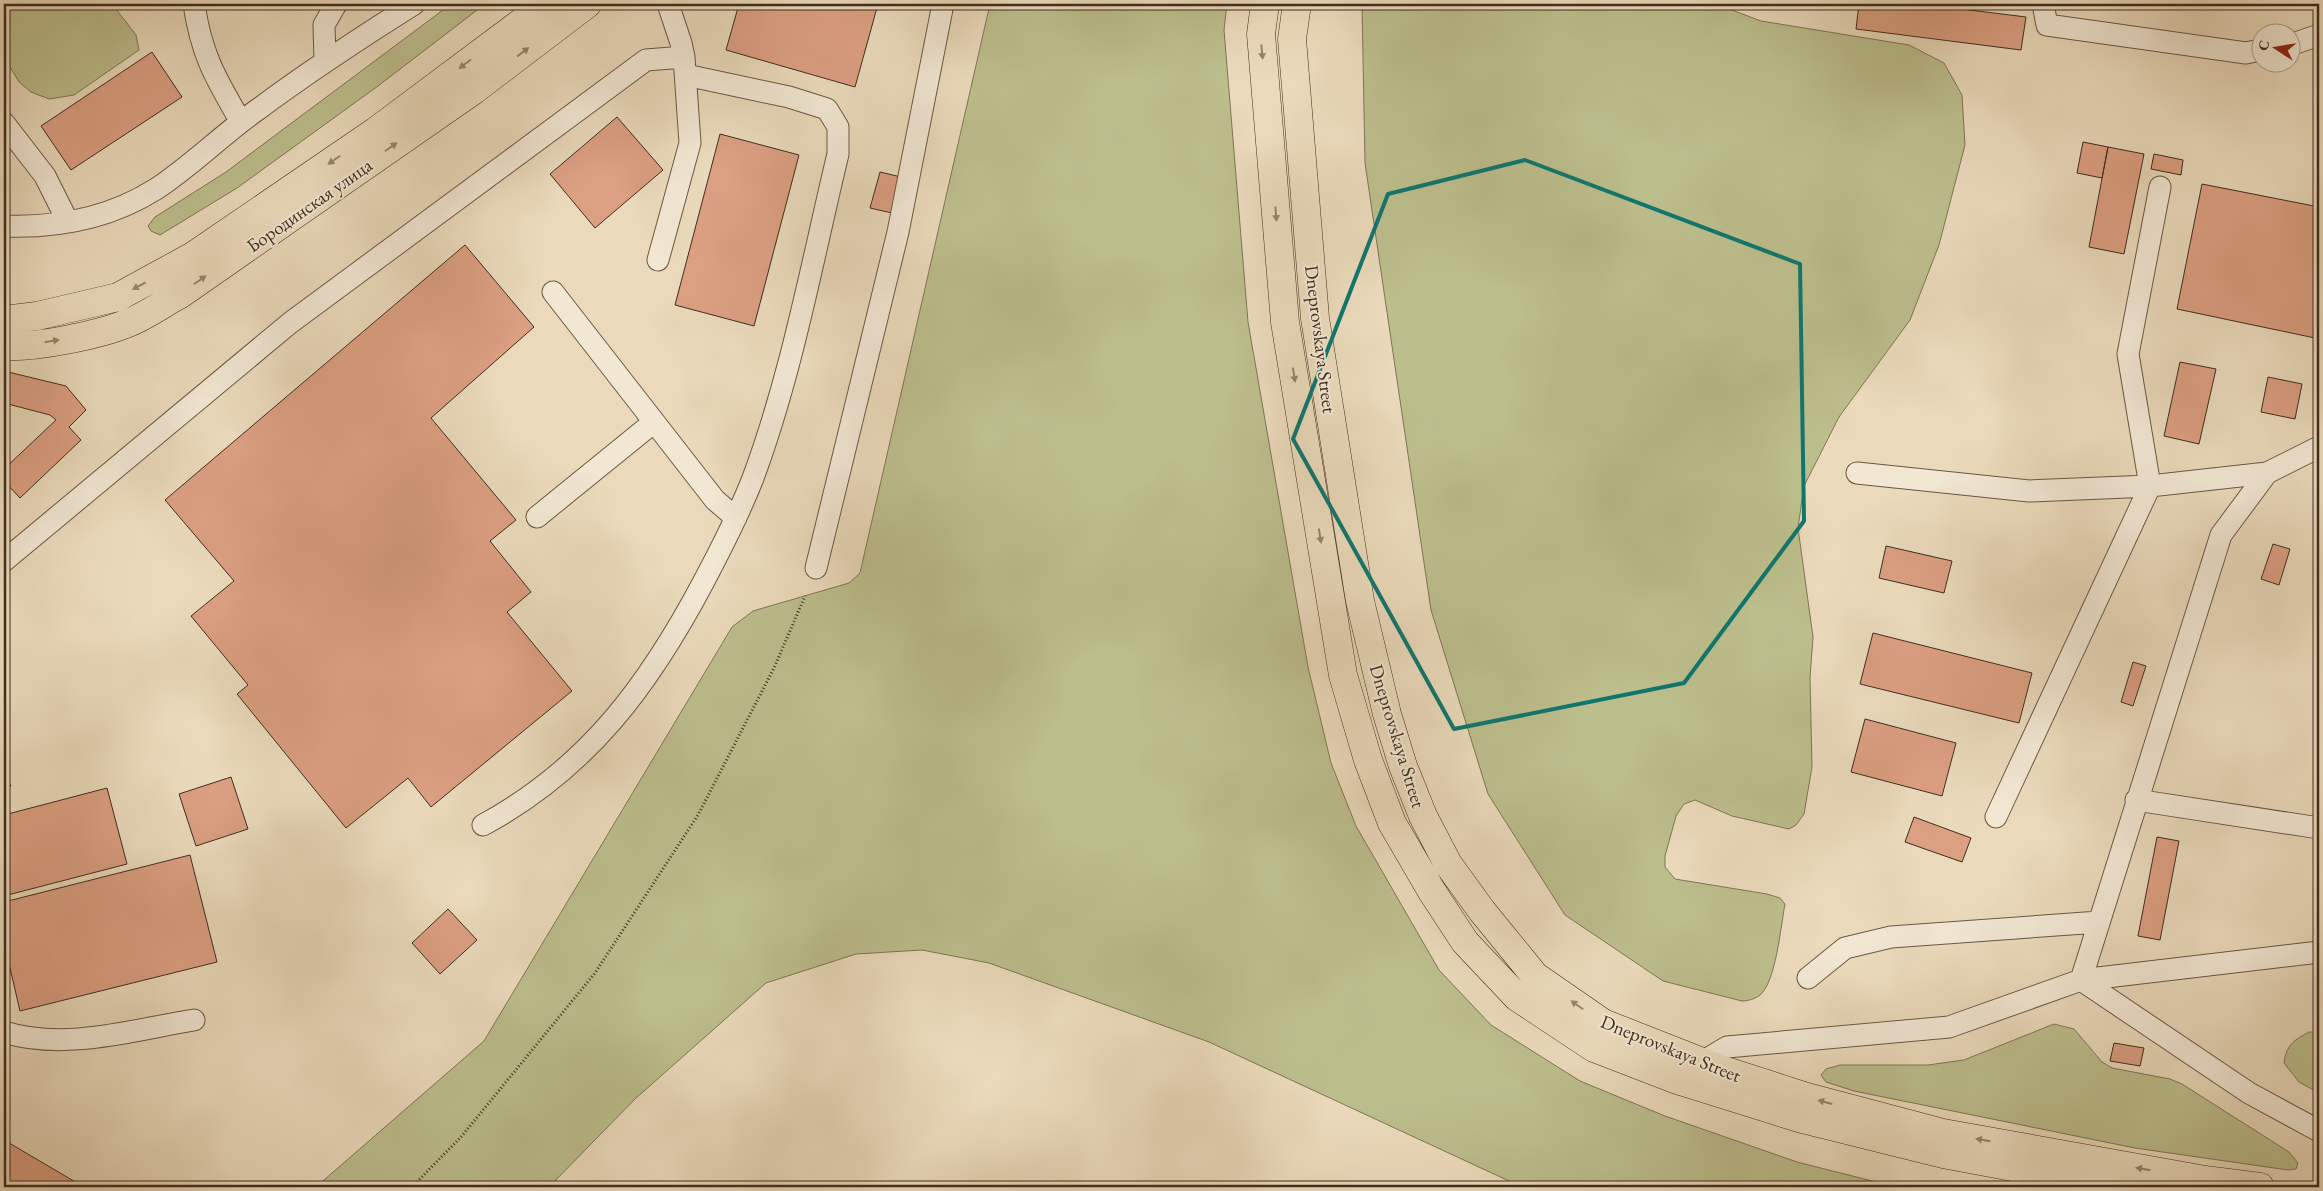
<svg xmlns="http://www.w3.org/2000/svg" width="2323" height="1191" font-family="'EB Garamond',serif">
<rect width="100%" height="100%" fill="#eadabb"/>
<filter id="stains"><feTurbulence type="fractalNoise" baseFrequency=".004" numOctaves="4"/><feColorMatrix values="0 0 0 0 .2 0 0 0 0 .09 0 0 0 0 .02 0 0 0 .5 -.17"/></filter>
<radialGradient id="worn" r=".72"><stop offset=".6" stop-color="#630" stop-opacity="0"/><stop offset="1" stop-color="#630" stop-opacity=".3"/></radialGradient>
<path fill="#bcbe8c" stroke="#7e7654" d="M 4,4 L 112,4 L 136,35 L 139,50 L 74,95 L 49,99 L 31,92 L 19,82 L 4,57 Z
M 451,4 L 485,4 L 378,86 L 237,188 L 160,235 L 151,231 L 148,226 L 155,217 L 226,172 Z
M 990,4 L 1227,4 L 1224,30 L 1248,322 L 1308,667 L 1331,763 L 1356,826 L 1439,970 L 1491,1025 L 1580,1081 L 1665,1116 L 1797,1162 L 1896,1187 L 1522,1187 L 1209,1042 L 989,963 L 922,950 L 856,954 L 766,983 L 635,1099 L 549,1187 L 316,1187 L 484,1041 L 732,627 L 753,611 L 849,583 L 860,573 Z
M 1362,4 L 1716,4 L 1761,21 L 1909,45 L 1944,63 L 1962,95 L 1965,145 L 1939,245 L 1910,320 L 1839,417 L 1804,486 L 1798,528 L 1813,637 L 1810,678 L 1812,767 L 1804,814 L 1796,825 L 1789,829 L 1732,816 L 1695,800 L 1684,804 L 1676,816 L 1665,856 L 1665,867 L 1675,879 L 1767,894 L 1780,898 L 1785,904 C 1781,924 1776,982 1760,995 C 1755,999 1748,1001 1742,1001 L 1663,981 L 1565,915 L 1488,794 L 1431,610 L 1365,163 Z
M 2054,1024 L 2074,1029 L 2102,1062 L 2112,1068 L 2170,1079 L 2182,1084 L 2289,1152 L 2298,1163 L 2296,1169 L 2288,1170 L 2135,1148 L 1854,1091 L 1826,1082 L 1821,1075 L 1826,1069 L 1840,1065 L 1928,1065 L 1964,1060 Z
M 2309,1032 L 2319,1032 L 2319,1093 L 2299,1082 L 2284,1063 C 2286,1045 2294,1040 2309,1032 Z"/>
<path fill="#db9f81" stroke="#412d1d" d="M 739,4 L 878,4 L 855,87 L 726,50 Z
M 1859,4 L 1921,4 L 2026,17 L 2021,50 L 1856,29 Z
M 152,52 L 182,97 L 71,170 L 41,126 Z
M 617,117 L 663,170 L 595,228 L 550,174 Z
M 720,134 L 799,155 L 754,326 L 675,305 Z
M 2083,142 L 2108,147 L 2102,178 L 2077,173 Z
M 2108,147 L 2144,154 L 2124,254 L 2089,247 Z
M 2154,154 L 2183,160 L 2181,175 L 2151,169 Z
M 880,172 L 901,177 L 892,213 L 870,208 Z
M 2202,184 L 2319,207 L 2319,314 L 2315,338 L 2177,309 Z
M 465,245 L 534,327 L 431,418 L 516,520 L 490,541 L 531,592 L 507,612 L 572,691 L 431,807 L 408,778 L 346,828 L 237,694 L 248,685 L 191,616 L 234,581 L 165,500 Z
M 2180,362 L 2216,369 L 2199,444 L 2164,436 Z
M 4,371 L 66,386 L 86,410 L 69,427 L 81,440 L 20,498 L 4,481 L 4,469 L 56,420 L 50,415 L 4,403 Z
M 2268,377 L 2302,384 L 2295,419 L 2261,412 Z
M 2273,544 L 2290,549 L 2279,585 L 2261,579 Z
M 1886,546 L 1952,561 L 1944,593 L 1879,578 Z
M 1873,633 L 2032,673 L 2019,723 L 1860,684 Z
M 2133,662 L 2146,666 L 2133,706 L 2121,702 Z
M 1865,719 L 1956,743 L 1942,796 L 1851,772 Z
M 4,774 L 11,786 L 4,790 Z
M 231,777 L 248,829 L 196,846 L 179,794 Z
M 107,788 L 127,864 L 4,896 L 4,815 Z
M 1914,817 L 1971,838 L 1962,862 L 1905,842 Z
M 2157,837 L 2179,841 L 2160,940 L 2138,936 Z
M 190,855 L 217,962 L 20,1011 L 4,942 L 4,902 Z
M 448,909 L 477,940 L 440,974 L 412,943 Z
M 2114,1043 L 2144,1048 L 2140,1066 L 2110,1061 Z
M 4,1140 L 84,1187 L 4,1187 Z"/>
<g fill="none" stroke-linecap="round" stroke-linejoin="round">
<g stroke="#6b5844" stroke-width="23">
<path id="service" d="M 194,4 C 201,54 216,79 241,122
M 2043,4 L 2047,25 L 2246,53 L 2260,50
M 2290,45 L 2319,35
M 325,60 L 324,25 L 336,4
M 4,123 L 45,176 L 68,222
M 4,226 C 57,228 110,218 156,189 C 190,167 223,134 257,110 C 308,72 360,38 414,4
M 658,260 L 690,143 L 684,57 L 681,43 L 668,4
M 553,292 L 715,500 L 736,518
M 2319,447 L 2267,473 L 2221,535 L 2081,980 L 2319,952
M 1857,473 L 2029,491 L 2150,486 L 2267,473
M 537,517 L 654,422
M 4,561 L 290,323 L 646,60 L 684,57
M 816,568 L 898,232 L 943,4
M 2136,800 L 2319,828
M 1996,817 L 2150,486 L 2128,354 L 2160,187
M 483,825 C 588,768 649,685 704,581 C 722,547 739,514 753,478 C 792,373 812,262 838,154 L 838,127 L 827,109 L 789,97 L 686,75
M 1808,978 L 1845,948 L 1891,937 L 2099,922
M 4,1032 C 65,1051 132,1030 194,1020
M 1702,1062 L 1727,1047 L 1949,1027 L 2081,980 L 2249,1093 L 2319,1131"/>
</g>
<g stroke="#412d1d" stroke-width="29">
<path id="primary" d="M 1265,4 L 1261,34 L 1285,322 L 1343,675 L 1368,760 L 1392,823 L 1431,890 L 1465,942 L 1517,997 L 1594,1048 L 1677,1080 L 1802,1119 L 1943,1154 L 2120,1187
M 1297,4 L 1292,39 L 1315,318 L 1360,601 L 1387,714 L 1403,766 L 1423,816 L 1448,864 L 1482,911 L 1535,976 L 1603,1023 L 1720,1069 L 1807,1097 L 1943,1133 L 2205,1180 L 2260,1187
M 4,320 L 37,316 L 118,297 L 193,256 L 376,131 L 546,4
M 4,346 C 35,348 99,335 128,323 C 146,316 162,304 179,295 L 474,90 L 587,4"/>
</g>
<path stroke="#412d1d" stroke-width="3" stroke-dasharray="1 2.5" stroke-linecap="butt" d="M 412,1187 L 461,1137 L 595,973 L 698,815 L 774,668 L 805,596"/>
<use href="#service" stroke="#f1e7d3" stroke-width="21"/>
<use href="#primary" stroke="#eadabb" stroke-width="28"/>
</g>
<defs><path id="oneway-solid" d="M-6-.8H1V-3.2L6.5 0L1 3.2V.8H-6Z" transform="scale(1.25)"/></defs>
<g fill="#96846c">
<use href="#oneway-solid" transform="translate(523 52) rotate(-37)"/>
<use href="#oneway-solid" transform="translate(1262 52) rotate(85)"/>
<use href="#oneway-solid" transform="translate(465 64) rotate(143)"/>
<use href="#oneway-solid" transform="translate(391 147) rotate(-35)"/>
<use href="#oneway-solid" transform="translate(334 160) rotate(145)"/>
<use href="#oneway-solid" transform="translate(1276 214) rotate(85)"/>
<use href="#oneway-solid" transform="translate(200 280) rotate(-35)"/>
<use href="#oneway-solid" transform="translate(139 286) rotate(152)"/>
<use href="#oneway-solid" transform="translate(52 341) rotate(-9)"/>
<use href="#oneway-solid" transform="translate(1294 375) rotate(81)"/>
<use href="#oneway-solid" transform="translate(1320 536) rotate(81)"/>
<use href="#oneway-solid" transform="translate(1577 1005) rotate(-145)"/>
<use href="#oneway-solid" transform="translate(1825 1102) rotate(-165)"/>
<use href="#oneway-solid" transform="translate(1983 1140) rotate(-170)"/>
<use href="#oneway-solid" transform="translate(2143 1169) rotate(-170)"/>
</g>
<path fill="none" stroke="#0f766e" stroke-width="4" stroke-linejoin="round" d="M 1525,160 L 1800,264 L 1804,521 L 1684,683 L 1454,729 L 1293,439 L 1388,194 Z"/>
<g text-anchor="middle" stroke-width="4" stroke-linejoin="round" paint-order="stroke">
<g font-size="19" fill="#412d1d" stroke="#f1e7d3">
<text transform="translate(309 205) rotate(-35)" y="7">Бородинская улица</text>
<text transform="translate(1321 339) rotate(83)" y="7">Dneprovskaya Street</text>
<text transform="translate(1398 736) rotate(73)" y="7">Dneprovskaya Street</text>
<text transform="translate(1671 1048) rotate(22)" y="7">Dneprovskaya Street</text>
</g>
</g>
<rect width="2323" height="1191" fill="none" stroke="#eadabb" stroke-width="20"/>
<rect x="5" y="5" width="2313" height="1181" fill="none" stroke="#412d1d" stroke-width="2.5"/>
<rect x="10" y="10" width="2303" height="1171" fill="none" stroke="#412d1d"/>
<g transform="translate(2276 48) rotate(282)"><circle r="24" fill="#f1e7d3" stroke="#ab9d8a"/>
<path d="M0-4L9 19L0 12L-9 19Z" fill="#8f2418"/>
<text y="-8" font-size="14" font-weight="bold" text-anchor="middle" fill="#412d1d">С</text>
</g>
<rect width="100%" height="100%" filter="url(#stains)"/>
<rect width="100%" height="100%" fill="url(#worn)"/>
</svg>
